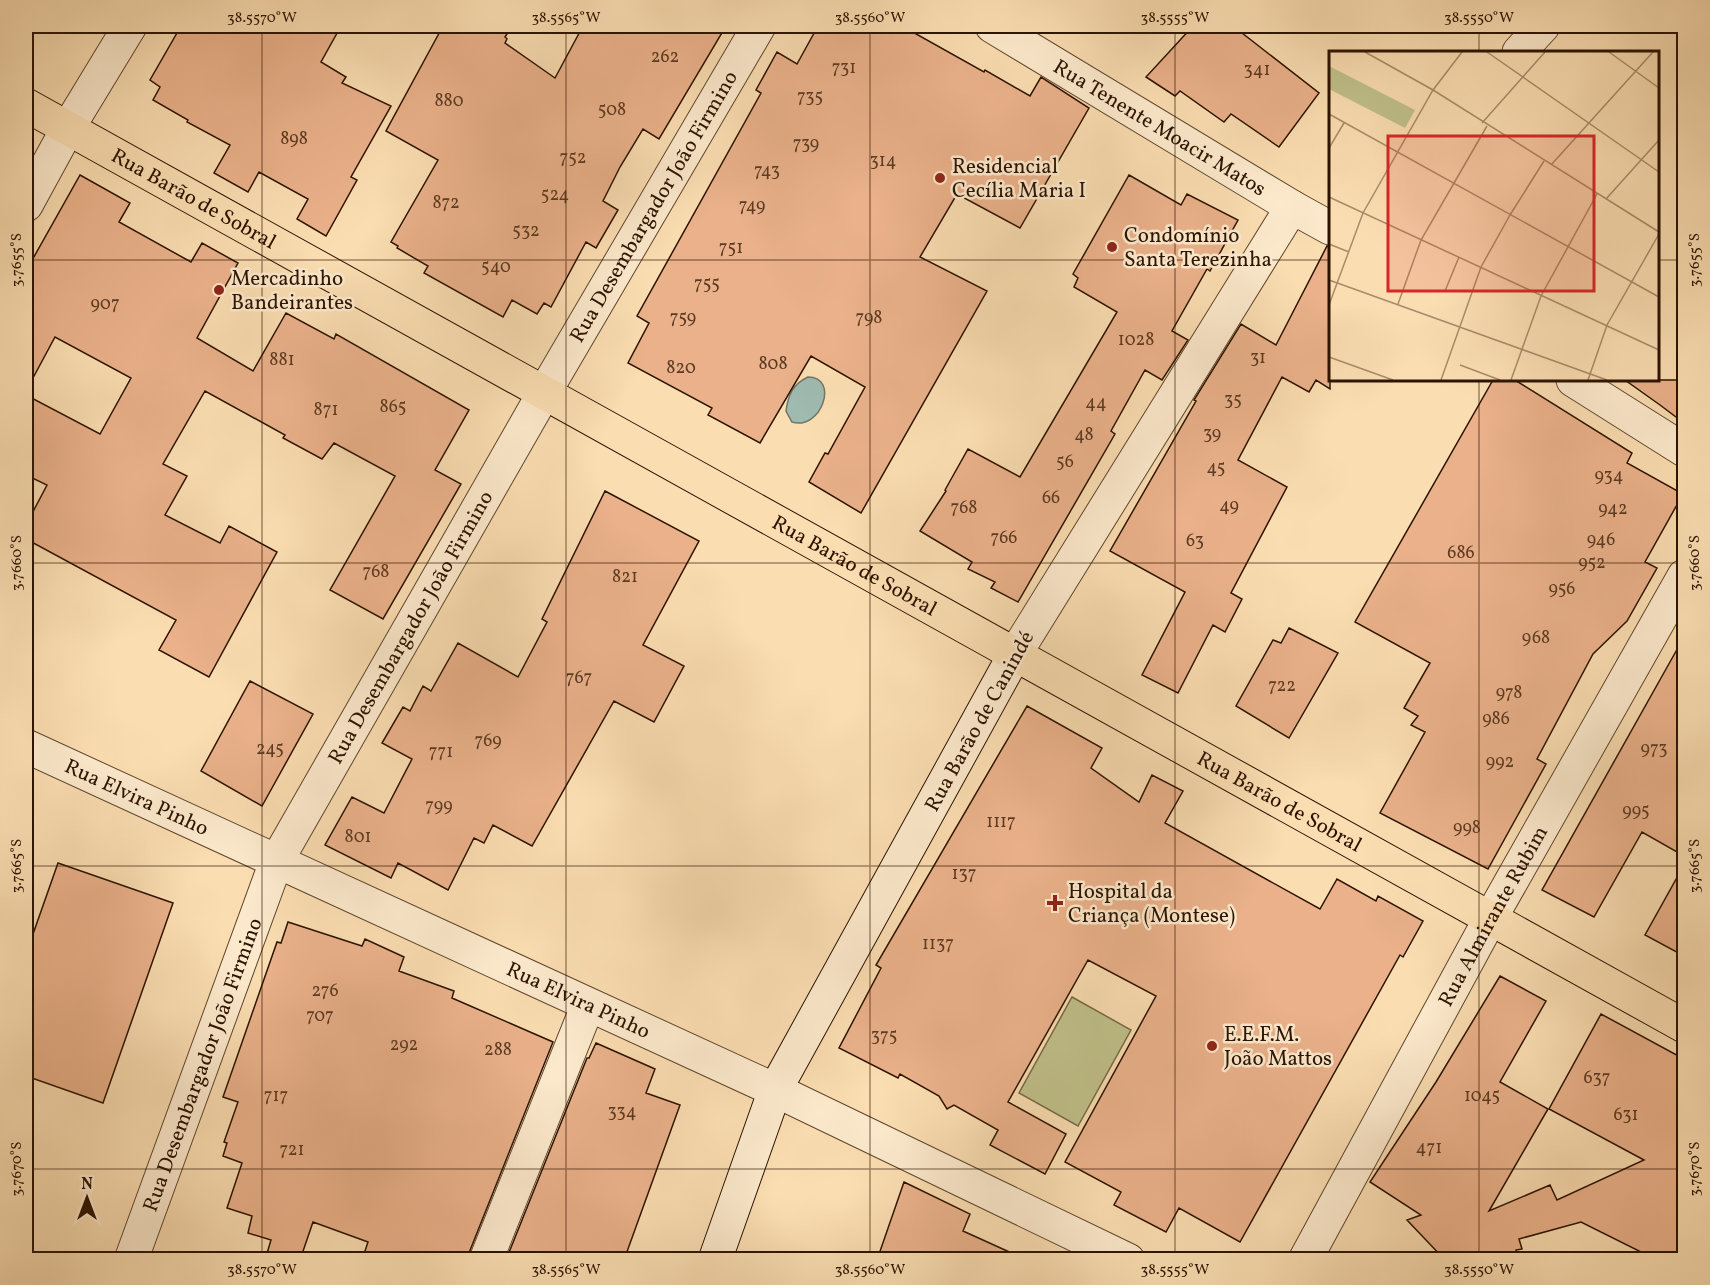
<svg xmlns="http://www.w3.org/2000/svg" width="1710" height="1285" font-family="Vollkorn,serif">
<rect width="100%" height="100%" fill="#faddb1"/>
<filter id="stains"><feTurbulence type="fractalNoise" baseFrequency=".00333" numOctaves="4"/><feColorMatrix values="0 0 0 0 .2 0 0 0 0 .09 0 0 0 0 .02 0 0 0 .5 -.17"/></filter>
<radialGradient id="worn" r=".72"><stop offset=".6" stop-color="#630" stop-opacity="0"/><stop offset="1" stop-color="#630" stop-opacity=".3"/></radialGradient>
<path fill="#c0c08a" stroke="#766a45" stroke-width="1.5" d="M 1072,997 L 1131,1030 L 1078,1126 L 1019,1093 Z"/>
<path fill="#9fbbb1" stroke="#71786a" stroke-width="1.5" d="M 808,377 C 840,377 821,431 792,422 L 786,411 C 788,395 793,384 808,377 Z"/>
<path fill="#eab18a" stroke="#2c1300" stroke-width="1.5" d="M 181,26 L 341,26 L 321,62 L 346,77 L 342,83 L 391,106 L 351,177 L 357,180 L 326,236 L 297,219 L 308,199 L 259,172 L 248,192 L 214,173 L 230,145 L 187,122 L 188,120 L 153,100 L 160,87 L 150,80 Z
M 443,26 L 512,26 L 505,37 L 507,39 L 505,43 L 555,78 L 583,26 L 726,26 L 659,139 L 643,129 L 620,167 L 603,201 L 618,210 L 596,248 L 586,242 L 551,307 L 544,303 L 537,314 L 512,300 L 503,317 L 424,273 L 428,266 L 397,248 L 398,246 L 391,242 L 438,160 L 386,131 Z
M 818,26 L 902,26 L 984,72 L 985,70 L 1030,96 L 1041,77 L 1089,108 L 1020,228 L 957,194 L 920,257 L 987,291 L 861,513 L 809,482 L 825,453 L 828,454 L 865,387 L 811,356 L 760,443 L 708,415 L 712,408 L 628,363 L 649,323 L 637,316 L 761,93 L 756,90 L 777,52 L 797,64 Z
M 1193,26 L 1233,26 L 1319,93 L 1279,147 L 1231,114 L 1224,122 L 1180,91 L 1175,96 L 1146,77 Z
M 80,175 L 130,203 L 119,222 L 191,262 L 202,243 L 238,263 L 197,338 L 253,371 L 286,313 L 334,339 L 336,334 L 469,410 L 435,470 L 461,484 L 383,619 L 330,590 L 395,476 L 334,443 L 322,459 L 283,438 L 285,435 L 205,391 L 163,464 L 187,476 L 165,515 L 220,543 L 229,526 L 277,552 L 209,677 L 159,650 L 176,620 L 26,539 L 26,525 L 47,485 L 26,475 L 26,395 L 100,434 L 131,378 L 55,337 L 26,391 L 26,271 Z
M 1129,175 L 1181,205 L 1187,194 L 1238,220 L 1210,271 L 1207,269 L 1172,331 L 1188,340 L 1162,380 L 1145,370 L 1111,431 L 1115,434 L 1018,602 L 991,588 L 995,582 L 968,569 L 972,562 L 920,531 L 946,491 L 945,490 L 968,449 L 1020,477 L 1117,312 L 1074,287 L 1078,278 L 1073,274 Z
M 1327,246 L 1330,247 L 1330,389 L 1316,380 L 1309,392 L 1282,377 L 1238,460 L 1287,487 L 1231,593 L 1242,599 L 1225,632 L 1213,625 L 1178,693 L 1142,675 L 1185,592 L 1110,551 L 1196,401 L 1194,400 L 1241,324 L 1276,345 Z
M 1493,380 L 1515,380 L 1632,453 L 1627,463 L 1683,494 L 1645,562 L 1657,568 L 1627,621 L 1593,654 L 1537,759 L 1546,764 L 1488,869 L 1380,813 L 1425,732 L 1411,725 L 1418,716 L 1404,708 L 1430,663 L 1355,622 Z
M 1625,380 L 1684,380 L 1684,423 L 1660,405 Z
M 605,491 L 699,541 L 643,645 L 684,666 L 654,722 L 614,701 L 532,846 L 493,825 L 484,843 L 474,838 L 448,890 L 398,863 L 391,878 L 325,845 L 352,797 L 384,813 L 412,759 L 382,743 L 403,707 L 410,711 L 423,686 L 431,691 L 458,643 L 518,677 L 547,622 L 542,619 Z
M 1289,628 L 1338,653 L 1289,738 L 1236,706 L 1273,640 L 1281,643 Z
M 1684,637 L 1684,856 L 1642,832 L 1594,917 L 1542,890 Z
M 250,681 L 313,714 L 262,806 L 201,771 Z
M 1027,706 L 1102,748 L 1091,768 L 1139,802 L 1152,775 L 1183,791 L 1165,823 L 1320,909 L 1337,879 L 1376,901 L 1378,896 L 1423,921 L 1403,957 L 1400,955 L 1240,1242 L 1179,1208 L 1166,1232 L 1114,1205 L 1121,1192 L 1065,1162 L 1156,996 L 1088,960 L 1008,1102 L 1066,1134 L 1045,1174 L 990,1145 L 998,1130 L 954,1105 L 947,1109 L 939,1096 L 900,1074 L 898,1078 L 839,1048 L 881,968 L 876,965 Z
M 58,863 L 173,903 L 103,1103 L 26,1076 L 26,954 Z
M 1684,865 L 1684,956 L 1645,935 Z
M 288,922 L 362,946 L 365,939 L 404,957 L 399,971 L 454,991 L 452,998 L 553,1042 L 469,1253 L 468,1260 L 362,1260 L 368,1242 L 313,1222 L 300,1260 L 265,1260 L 271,1240 L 248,1233 L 252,1216 L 227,1208 L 242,1163 L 223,1156 L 227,1143 L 224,1142 L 238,1102 L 223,1097 L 277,942 L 281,943 Z
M 1500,976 L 1546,1001 L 1500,1082 L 1548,1109 L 1489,1211 L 1550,1185 L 1557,1200 L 1644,1160 L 1549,1109 L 1601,1014 L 1684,1059 L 1684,1260 L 1657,1260 L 1581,1222 L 1519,1239 L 1522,1249 L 1516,1250 L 1518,1260 L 1445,1260 L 1407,1220 L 1421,1215 L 1370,1182 L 1436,1082 Z
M 596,1043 L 655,1069 L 646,1093 L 680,1105 L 624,1260 L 506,1260 L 587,1058 L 589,1058 Z
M 904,1182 L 970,1214 L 963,1231 L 1027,1260 L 877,1260 Z"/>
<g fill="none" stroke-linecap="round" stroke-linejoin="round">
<g stroke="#60462c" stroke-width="35">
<g id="street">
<path id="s1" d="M 992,26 L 1292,207 L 1330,228"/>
<path d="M 1519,52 L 1543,26"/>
<path d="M 26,205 L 68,128 L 130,26"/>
<path d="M 1573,380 L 1684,450"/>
<path d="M 1015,654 L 1292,207"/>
<path id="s2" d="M 26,746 L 775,1090 L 1128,1260"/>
<path id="s3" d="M 131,1260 L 276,862 L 544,393 L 759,26"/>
<path d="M 486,1260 L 588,1005"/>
<path id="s4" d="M 1305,1260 L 1490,919 L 1684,576"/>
</g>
</g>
<g stroke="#2c1300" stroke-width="35">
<path id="secondary" d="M 715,1260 L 775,1090 L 1015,654"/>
</g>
<g stroke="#2c1300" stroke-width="35">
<g id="primary">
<path id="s5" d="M 26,105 L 1684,1026"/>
</g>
</g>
<use href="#street" stroke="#fce9cc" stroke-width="33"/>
<use href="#secondary" stroke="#fce9cc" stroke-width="33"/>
<use href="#primary" stroke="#faddb1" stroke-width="33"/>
</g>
<path fill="none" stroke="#2c1300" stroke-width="1.5" stroke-opacity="0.45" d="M 262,26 L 262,1260M 566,26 L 566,1260M 870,26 L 870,1260M 1175,26 L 1175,1260M 1479,26 L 1479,52M 26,260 L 1330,260M 1658,260 L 1684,260M 1479,380 L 1479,1260M 26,563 L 1684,563M 26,866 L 1684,866M 26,1169 L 1684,1169"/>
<g fill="#8f2418" stroke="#fce9cc" stroke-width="2">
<circle cx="940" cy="178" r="6"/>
<circle cx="1112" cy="247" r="6"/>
<circle cx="219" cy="290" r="6"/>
<path d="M1052 894h6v6h6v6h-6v6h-6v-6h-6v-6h6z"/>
<circle cx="1212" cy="1046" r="6"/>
</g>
<g text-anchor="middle" stroke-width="5" stroke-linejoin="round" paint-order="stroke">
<g font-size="18" fill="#5c3a22">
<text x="665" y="62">262</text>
<text x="844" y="73">731</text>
<text x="1257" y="75">341</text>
<text x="810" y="102">735</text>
<text x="449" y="106">880</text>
<text x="612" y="115">508</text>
<text x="294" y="144">898</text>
<text x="806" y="149">739</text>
<text x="573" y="163">752</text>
<text x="883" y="166">314</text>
<text x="767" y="176">743</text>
<text x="555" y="200">524</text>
<text x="446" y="208">872</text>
<text x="752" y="211">749</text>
<text x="526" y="236">532</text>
<text x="731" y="253">751</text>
<text x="496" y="272">540</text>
<text x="707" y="289">755</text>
<text x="105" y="309">907</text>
<text x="683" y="323">759</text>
<text x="869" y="323">798</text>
<text x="1136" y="345">1028</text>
<text x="1258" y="363">31</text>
<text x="282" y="365">881</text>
<text x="773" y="369">808</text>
<text x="681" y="373">820</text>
<text x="1233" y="405">35</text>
<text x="1096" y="408">44</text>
<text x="393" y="412">865</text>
<text x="326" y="415">871</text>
<text x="1212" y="439">39</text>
<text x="1084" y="440">48</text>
<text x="1065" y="467">56</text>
<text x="1216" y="473">45</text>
<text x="1609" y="481">934</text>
<text x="1051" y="503">66</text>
<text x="1229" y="511">49</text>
<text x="964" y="513">768</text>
<text x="1613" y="514">942</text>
<text x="1004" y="543">766</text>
<text x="1601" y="545">946</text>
<text x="1195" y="546">63</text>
<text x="1461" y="558">686</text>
<text x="1592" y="568">952</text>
<text x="376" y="577">768</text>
<text x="625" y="582">821</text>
<text x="1562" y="594">956</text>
<text x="1536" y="643">968</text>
<text x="579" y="683">767</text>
<text x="1282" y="691">722</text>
<text x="1509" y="698">978</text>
<text x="1496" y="724">986</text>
<text x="488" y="746">769</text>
<text x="270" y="754">245</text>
<text x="1654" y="754">973</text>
<text x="441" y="757">771</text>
<text x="1500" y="767">992</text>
<text x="439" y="811">799</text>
<text x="1636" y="816">995</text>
<text x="1001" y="827">1117</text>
<text x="1467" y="833">998</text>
<text x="358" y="842">801</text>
<text x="964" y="879">137</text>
<text x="938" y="949">1137</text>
<text x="325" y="996">276</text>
<text x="320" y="1021">707</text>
<text x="884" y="1041">375</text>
<text x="404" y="1050">292</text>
<text x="498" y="1055">288</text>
<text x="1597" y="1083">637</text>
<text x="276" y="1101">717</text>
<text x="1482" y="1101">1045</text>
<text x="622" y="1117">334</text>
<text x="1626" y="1120">631</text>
<text x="1429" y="1153">471</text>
<text x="292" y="1155">721</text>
</g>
<g font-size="21" fill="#2c1300" stroke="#fce9cc">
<text dy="7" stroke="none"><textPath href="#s1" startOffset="196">Rua Tenente Moacir Matos</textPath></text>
<text dy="7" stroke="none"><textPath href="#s5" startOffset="192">Rua Barão de Sobral</textPath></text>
<text dy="7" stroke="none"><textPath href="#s3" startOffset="1180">Rua Desembargador João Firmino</textPath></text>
<text dy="7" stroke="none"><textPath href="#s5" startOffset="948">Rua Barão de Sobral</textPath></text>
<text dy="7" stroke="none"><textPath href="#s3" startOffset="694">Rua Desembargador João Firmino</textPath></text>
<text transform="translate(979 721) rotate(-61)" y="7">Rua Barão de Canindé</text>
<text dy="7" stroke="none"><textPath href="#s2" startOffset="122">Rua Elvira Pinho</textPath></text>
<text dy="7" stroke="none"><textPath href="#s5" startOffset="1434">Rua Barão de Sobral</textPath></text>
<text dy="7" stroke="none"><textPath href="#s4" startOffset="392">Rua Almirante Rubim</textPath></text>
<text dy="7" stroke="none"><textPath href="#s2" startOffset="608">Rua Elvira Pinho</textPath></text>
<text dy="7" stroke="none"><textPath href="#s3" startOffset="208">Rua Desembargador João Firmino</textPath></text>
</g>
<g font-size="21" fill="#2c1300" stroke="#fce9cc" text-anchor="start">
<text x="952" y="173">Residencial<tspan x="952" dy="24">Cecília Maria I</tspan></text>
<text x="1124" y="242">Condomínio<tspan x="1124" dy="24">Santa Terezinha</tspan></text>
<text x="231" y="285">Mercadinho<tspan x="231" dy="24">Bandeirantes</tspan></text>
<text x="1068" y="898">Hospital da<tspan x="1068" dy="24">Criança (Montese)</tspan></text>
<text x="1224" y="1041">E.E.F.M.<tspan x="1224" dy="24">João Mattos</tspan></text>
</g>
</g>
<g transform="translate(1329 51)">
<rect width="330" height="330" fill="#faddb1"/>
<path d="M 0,15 L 86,59 L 76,77 L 0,38 Z" fill="#c0c08a"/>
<path fill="none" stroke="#a88c6a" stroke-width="1.5" d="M 36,1 L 104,39 L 330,181M 158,1 L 330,121M 280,1 L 330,37M 0,63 L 330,246M 153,72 L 216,1M 0,97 L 15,72M 222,114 L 324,1M 0,146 L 330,299M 277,148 L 330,89M 181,164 L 215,110M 0,193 L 20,201M 0,229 L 278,329M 116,240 L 130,206M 69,253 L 92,189 L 158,75M 0,254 L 34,162 L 104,39 L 133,1M 0,306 L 64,329M 131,314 L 171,329M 112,329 L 152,216 L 181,164M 182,329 L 212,245 L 268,143M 259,329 L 278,274 L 330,183"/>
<path fill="#d62828" fill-opacity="0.15" stroke="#d62828" stroke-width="3" d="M 59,85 L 265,85 L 265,240 L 59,240 Z"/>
<rect width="330" height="330" fill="none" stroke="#2c1300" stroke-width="3"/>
</g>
<rect width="1710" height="1285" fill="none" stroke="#faddb1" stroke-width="66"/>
<g transform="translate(87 1198)" stroke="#fce9cc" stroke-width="4.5" paint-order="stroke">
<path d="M0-4.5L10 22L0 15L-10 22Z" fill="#2c1300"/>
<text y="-9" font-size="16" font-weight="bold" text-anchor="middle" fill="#2c1300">N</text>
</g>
<rect x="33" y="33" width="1644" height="1219" fill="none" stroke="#2c1300" stroke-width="2"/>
<g font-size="15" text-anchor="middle" fill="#2c1300">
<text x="262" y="22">38.5570°W</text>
<text x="566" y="22">38.5565°W</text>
<text x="870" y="22">38.5560°W</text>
<text x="1175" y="22">38.5555°W</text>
<text x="1479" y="22">38.5550°W</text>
<text transform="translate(16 260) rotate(-90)" y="5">3.7655°S</text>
<text transform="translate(1694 260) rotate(-90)" y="5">3.7655°S</text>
<text transform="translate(16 563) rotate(-90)" y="5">3.7660°S</text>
<text transform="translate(1694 563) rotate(-90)" y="5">3.7660°S</text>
<text transform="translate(16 866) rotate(-90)" y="5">3.7665°S</text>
<text transform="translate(1694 866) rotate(-90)" y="5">3.7665°S</text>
<text transform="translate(16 1169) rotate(-90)" y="5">3.7670°S</text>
<text transform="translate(1694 1169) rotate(-90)" y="5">3.7670°S</text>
<text x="262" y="1274">38.5570°W</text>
<text x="566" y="1274">38.5565°W</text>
<text x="870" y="1274">38.5560°W</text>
<text x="1175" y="1274">38.5555°W</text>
<text x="1479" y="1274">38.5550°W</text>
</g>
<rect width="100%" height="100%" filter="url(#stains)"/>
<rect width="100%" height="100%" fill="url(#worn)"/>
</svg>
